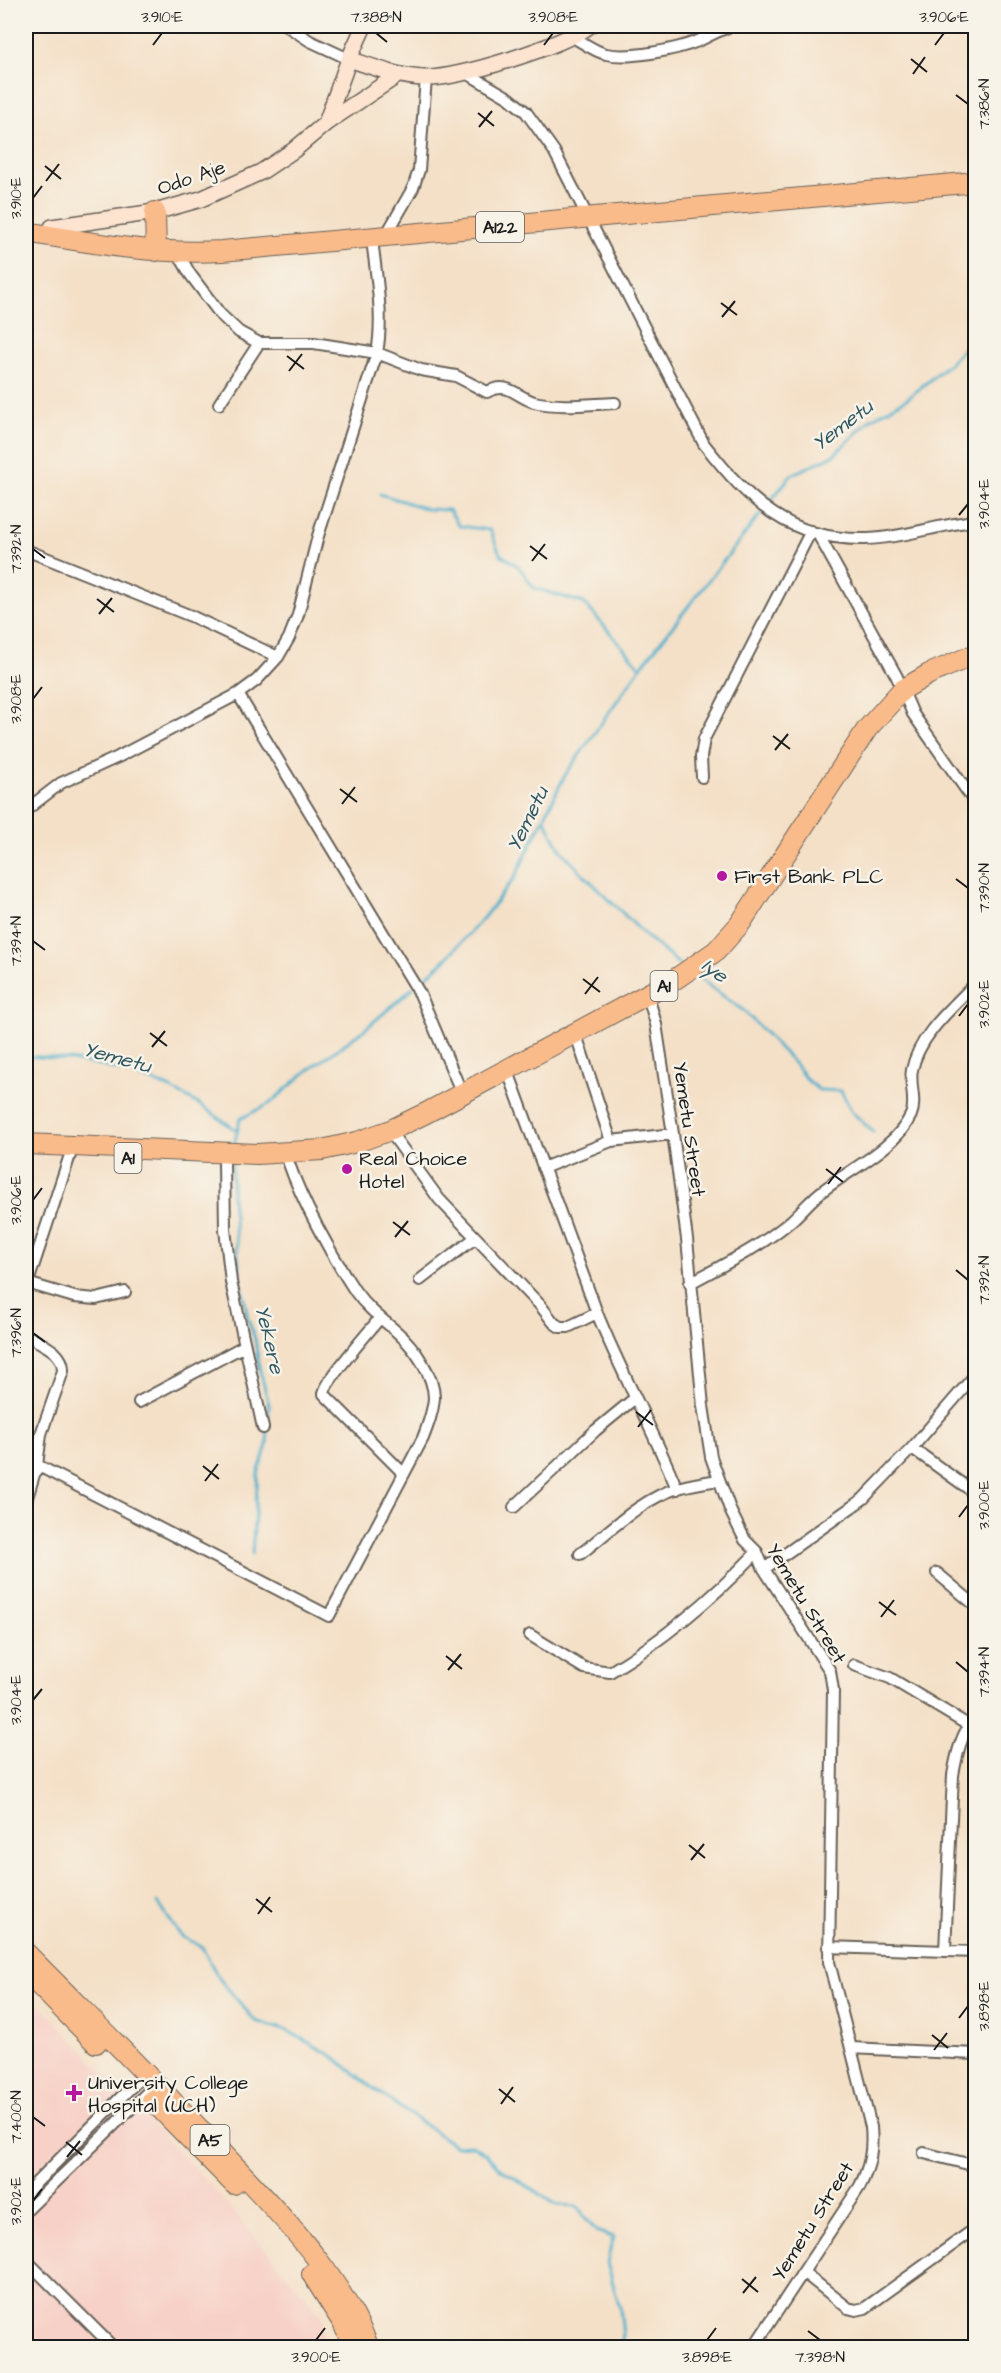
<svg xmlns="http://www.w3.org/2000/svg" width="1001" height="2373" font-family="'Architects Daughter',sans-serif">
<rect width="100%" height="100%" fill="#f7f3e8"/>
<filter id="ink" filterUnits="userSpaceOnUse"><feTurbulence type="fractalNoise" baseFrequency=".0167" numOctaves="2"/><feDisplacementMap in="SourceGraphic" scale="12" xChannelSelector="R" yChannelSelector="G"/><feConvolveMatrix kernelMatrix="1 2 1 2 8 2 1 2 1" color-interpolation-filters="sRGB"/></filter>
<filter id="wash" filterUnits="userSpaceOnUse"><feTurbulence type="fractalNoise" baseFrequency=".008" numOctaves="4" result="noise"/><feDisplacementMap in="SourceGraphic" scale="24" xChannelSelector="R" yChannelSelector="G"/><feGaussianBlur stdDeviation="1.35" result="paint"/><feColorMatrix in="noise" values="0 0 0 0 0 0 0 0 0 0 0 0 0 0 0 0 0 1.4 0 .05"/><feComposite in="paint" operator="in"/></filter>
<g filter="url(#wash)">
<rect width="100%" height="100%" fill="#f4e0c7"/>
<path fill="#f7d1c7" d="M 26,1990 L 221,2197 L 323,2318 L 324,2347 L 26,2347 Z"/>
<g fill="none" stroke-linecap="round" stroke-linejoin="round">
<path stroke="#4dafcc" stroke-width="3" d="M 380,494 L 427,509 L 449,510 L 459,526 L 490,530 L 500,554 L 519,567 L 534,588 L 584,603 L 640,667
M 544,818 L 561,850 L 581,872 L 647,937 L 680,965
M 693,974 L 744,1011 L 794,1063 L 806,1079 L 819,1090 L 841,1091 L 852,1112 L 873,1132
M 418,984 L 443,962 L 484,917 L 515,877 L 564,777 L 594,734 L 640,668 L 791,475 L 834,455 L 871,419 L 908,398 L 950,363 L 976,335
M 26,1056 C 81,1059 137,1069 186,1097 C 204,1106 220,1119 236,1130
M 234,1146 L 240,1119 L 269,1104 L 306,1072 L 364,1030 L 413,988
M 232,1161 L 232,1198 L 240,1277 L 248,1319 L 255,1339 L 259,1367 L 269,1405 L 267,1445 L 258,1474 L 252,1554
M 158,1903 L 181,1936 L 202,1947 L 218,1977 L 255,2021 L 288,2031 L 334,2057 L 370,2086 L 455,2146 L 472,2145 L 486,2154 L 499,2168 L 557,2205 L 576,2206 L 596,2231 L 613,2237 L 607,2263 L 620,2308 L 623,2336 L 619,2348"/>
</g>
</g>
<g filter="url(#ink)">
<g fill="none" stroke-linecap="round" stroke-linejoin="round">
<g stroke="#686158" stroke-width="14">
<path id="street" d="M 287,26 L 310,41 L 349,59
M 573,37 C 584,43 594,51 606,54 C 629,59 676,50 698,41 C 709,36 719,30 731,26
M 465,72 L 509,98 L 526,112 L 554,151 L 704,444 C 749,501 789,541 867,539 C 904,538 939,524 976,521
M 389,230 L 413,188 L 419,170 L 426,78
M 176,249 L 190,274 L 220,314 L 239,332 L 259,343 L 314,343 L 377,353 L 421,370 L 456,376 L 487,392 C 510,381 514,396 534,402 C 561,408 588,404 615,403
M 219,404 L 259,343
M 818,534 L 897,677 L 913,714 L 976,804
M 26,550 L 191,616 L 278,657
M 238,694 L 420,994 L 463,1096
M 702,777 L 701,757 L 704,739 L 811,531
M 26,810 L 61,783 L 118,757 L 238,694 L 257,680 L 278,657 L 289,638 L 298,615 L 318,536 L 377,353 C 384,315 376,276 372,239
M 645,996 L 650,1003 L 656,1024 L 673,1134 L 687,1239 L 703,1406 L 711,1457 L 731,1512 L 745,1540 L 757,1552 L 764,1569 L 830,1671 L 833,1690 L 829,1962 L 871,2127 C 873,2150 870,2166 860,2186 L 753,2348
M 578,1041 L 611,1141
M 510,1077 L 597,1313
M 394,1137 L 439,1199 L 540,1305 L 554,1323 L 560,1327 L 568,1327 L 597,1313 C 621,1373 653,1429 677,1489
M 224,1162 L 225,1229 L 231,1282 L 263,1428
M 543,1168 L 611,1141 L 673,1134
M 420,1280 L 475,1238
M 27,1283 L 74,1297 L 96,1299 L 125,1292
M 690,1283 C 725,1264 762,1246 792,1220 C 803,1210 812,1198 825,1189 C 852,1168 896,1148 911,1115 C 917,1101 909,1085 912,1070 C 919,1035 952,1008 976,983
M 26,1288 L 73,1146
M 379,1319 C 369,1332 324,1382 324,1394 L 403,1473
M 26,1335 C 41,1344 64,1351 63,1371 L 41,1434 L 37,1465 L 26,1501
M 139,1402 L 244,1346
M 912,1448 L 976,1494
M 37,1465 L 329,1616 L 423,1438 C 428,1425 433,1412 434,1398 C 434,1375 414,1347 397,1332 C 382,1319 367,1308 355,1291 C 331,1254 302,1202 288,1161
M 514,1507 L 596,1430 L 635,1398
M 580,1554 C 609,1532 641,1499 678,1488 C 691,1484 705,1482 719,1480
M 764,1569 L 863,1499 L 912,1448 L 976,1374
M 937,1573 L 976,1606
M 530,1635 L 584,1668 L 610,1672 C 665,1639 713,1598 757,1552
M 854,1665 L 890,1678 L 968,1725
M 828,1947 L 976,1952
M 945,1951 L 953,1775 C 957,1753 961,1734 976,1715
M 851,2048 L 976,2054
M 924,2153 L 976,2166
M 26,2193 L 145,2073
M 26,2211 L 154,2086
M 26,2260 L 114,2348
M 803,2272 L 848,2308 L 856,2310 L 865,2308 L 976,2228"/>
</g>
<g stroke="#686158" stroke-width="18">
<path id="secondary" d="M 349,59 C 373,67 398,77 424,78 C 456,80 564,45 589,26
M 326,123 L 398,75
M 52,227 L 155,212 L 201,199 L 261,172 L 294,150 L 326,123 L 349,59 L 364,26"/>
</g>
<g stroke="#686158" stroke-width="22">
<path id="highway" d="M 155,212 L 156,251
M 26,232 C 91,243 155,255 222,251 L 976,182
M 26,1144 L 257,1154 L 322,1150 L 357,1142 L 391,1130 L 426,1113 L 674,980 L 716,951 L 740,924 L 867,729 L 902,690 L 929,674 L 976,654
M 26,1953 C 95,2023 166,2093 234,2165 C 285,2220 341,2276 369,2348
M 26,1972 L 96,2043
M 152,2100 L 234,2184
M 312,2274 L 343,2323 L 354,2348"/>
</g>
<use href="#street" stroke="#fff" stroke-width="10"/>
<use href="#secondary" stroke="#fde4d1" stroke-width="15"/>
<use href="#highway" stroke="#fabb8b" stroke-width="20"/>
</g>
</g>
<path fill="none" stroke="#1c1c1c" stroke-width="2" d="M 376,33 L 387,42M 153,45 L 162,33M 544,45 L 553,33M 935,45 L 944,33M 911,59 L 927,72M 913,74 L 925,57M 956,95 L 968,104M 478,113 L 494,126M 479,127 L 492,111M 45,166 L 61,179M 46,181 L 59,164M 33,198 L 42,186M 721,303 L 737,315M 722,317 L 735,301M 287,356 L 304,369M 289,371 L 302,354M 959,515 L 968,504M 530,546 L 547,559M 33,549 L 45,558M 532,561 L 545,544M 97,599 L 114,612M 99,614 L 112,598M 33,699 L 42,687M 773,736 L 790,749M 775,750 L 788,734M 340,789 L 357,802M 342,804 L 355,787M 956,879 L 968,888M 33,941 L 45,950M 583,979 L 600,992M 585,994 L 598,977M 959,1016 L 968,1004M 150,1033 L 167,1046M 152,1047 L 165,1031M 826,1169 L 843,1182M 828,1184 L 841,1167M 33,1200 L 42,1188M 393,1222 L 410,1235M 395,1237 L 408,1221M 956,1270 L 968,1280M 33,1333 L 45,1342M 636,1412 L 653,1425M 638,1427 L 651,1410M 203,1466 L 219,1479M 205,1481 L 218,1464M 959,1517 L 968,1505M 879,1602 L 896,1615M 881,1617 L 894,1600M 446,1656 L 462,1669M 956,1662 L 968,1672M 448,1670 L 461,1654M 33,1700 L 42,1689M 689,1845 L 705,1858M 691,1860 L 704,1844M 256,1899 L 272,1912M 258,1914 L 270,1897M 959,2018 L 968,2006M 932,2035 L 948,2048M 934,2050 L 947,2033M 499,2089 L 515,2102M 501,2104 L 513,2087M 33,2117 L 45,2126M 66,2142 L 82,2155M 67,2157 L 80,2141M 33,2201 L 42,2189M 742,2279 L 758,2292M 743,2293 L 756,2277M 808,2331 L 820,2340M 316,2340 L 325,2328M 707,2340 L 716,2328"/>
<g fill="#b5179e" stroke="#f7f3e8" stroke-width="2">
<circle cx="722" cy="876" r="6"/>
<circle cx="347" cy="1169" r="6"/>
<path d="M71 2084h6v6h6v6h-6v6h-6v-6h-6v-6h6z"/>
</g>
<g text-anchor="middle" stroke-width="5" stroke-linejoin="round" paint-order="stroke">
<g fill="#f7f3e8" stroke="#5e5c59" stroke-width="1.5">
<rect x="476" y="212" width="48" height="30" rx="4.5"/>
<rect x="650.5" y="971" width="27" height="30" rx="4.5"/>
<rect x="114.5" y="1143" width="27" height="30" rx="4.5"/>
<rect x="190.5" y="2125" width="39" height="30" rx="4.5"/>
</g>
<g font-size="18" font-weight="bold" fill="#1c1c1c">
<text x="500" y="233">A122</text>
<text x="664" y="992">A1</text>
<text x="128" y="1164">A1</text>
<text x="210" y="2146">A5</text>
</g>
<g font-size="20" fill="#1c1c1c" stroke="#f7f3e8">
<text transform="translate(191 177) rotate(-19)" y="7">Odo Aje</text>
<text transform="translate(690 1129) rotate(82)" y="7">Yemetu Street</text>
<text transform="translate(807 1603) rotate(59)" y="7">Yemetu Street</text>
<text transform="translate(812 2221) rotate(-58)" y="7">Yemetu Street</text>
</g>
<g font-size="20" fill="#1c1c1c" stroke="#f7f3e8" text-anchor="start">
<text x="734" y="883">First Bank PLC</text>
<text x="359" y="1165">Real Choice<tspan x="359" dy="23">Hotel</tspan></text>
<text x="88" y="2089">University College<tspan x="88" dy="23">Hospital (UCH)</tspan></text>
</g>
<g font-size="21" font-style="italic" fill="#305762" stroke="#f7f3e8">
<text transform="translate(842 425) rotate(-37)" y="7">Yemetu</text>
<text transform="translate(527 819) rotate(-64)" y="7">Yemetu</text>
<text transform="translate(715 970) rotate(37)" y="7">Iye</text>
<text transform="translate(117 1057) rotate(15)" y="7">Yemetu</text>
<text transform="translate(270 1339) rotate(77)" y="7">Yekere</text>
</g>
</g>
<rect width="1001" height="2373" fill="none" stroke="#f7f3e8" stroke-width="66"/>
<rect x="33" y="33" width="935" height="2307" fill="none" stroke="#1c1c1c" stroke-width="2"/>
<g font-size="15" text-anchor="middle" fill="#1c1c1c">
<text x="162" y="22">3.910°E</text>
<text x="376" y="22">7.388°N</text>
<text x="553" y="22">3.908°E</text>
<text x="944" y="22">3.906°E</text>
<text transform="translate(984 104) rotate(-90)" y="5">7.386°N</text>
<text transform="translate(16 198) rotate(-90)" y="5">3.910°E</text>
<text transform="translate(984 504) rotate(-90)" y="5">3.904°E</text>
<text transform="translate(16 549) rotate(-90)" y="5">7.392°N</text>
<text transform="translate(16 699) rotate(-90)" y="5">3.908°E</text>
<text transform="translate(984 888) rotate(-90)" y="5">7.390°N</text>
<text transform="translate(16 941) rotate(-90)" y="5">7.394°N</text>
<text transform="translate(984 1004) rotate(-90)" y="5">3.902°E</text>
<text transform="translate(16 1200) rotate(-90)" y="5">3.906°E</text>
<text transform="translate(984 1280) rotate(-90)" y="5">7.392°N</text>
<text transform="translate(16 1333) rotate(-90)" y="5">7.396°N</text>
<text transform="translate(984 1505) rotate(-90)" y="5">3.900°E</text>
<text transform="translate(984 1672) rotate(-90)" y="5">7.394°N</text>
<text transform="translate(16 1700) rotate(-90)" y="5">3.904°E</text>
<text transform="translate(984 2006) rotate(-90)" y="5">3.898°E</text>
<text transform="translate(16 2117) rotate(-90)" y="5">7.400°N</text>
<text transform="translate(16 2201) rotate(-90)" y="5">3.902°E</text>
<text x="316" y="2362">3.900°E</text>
<text x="707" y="2362">3.898°E</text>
<text x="820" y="2362">7.398°N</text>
</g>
</svg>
